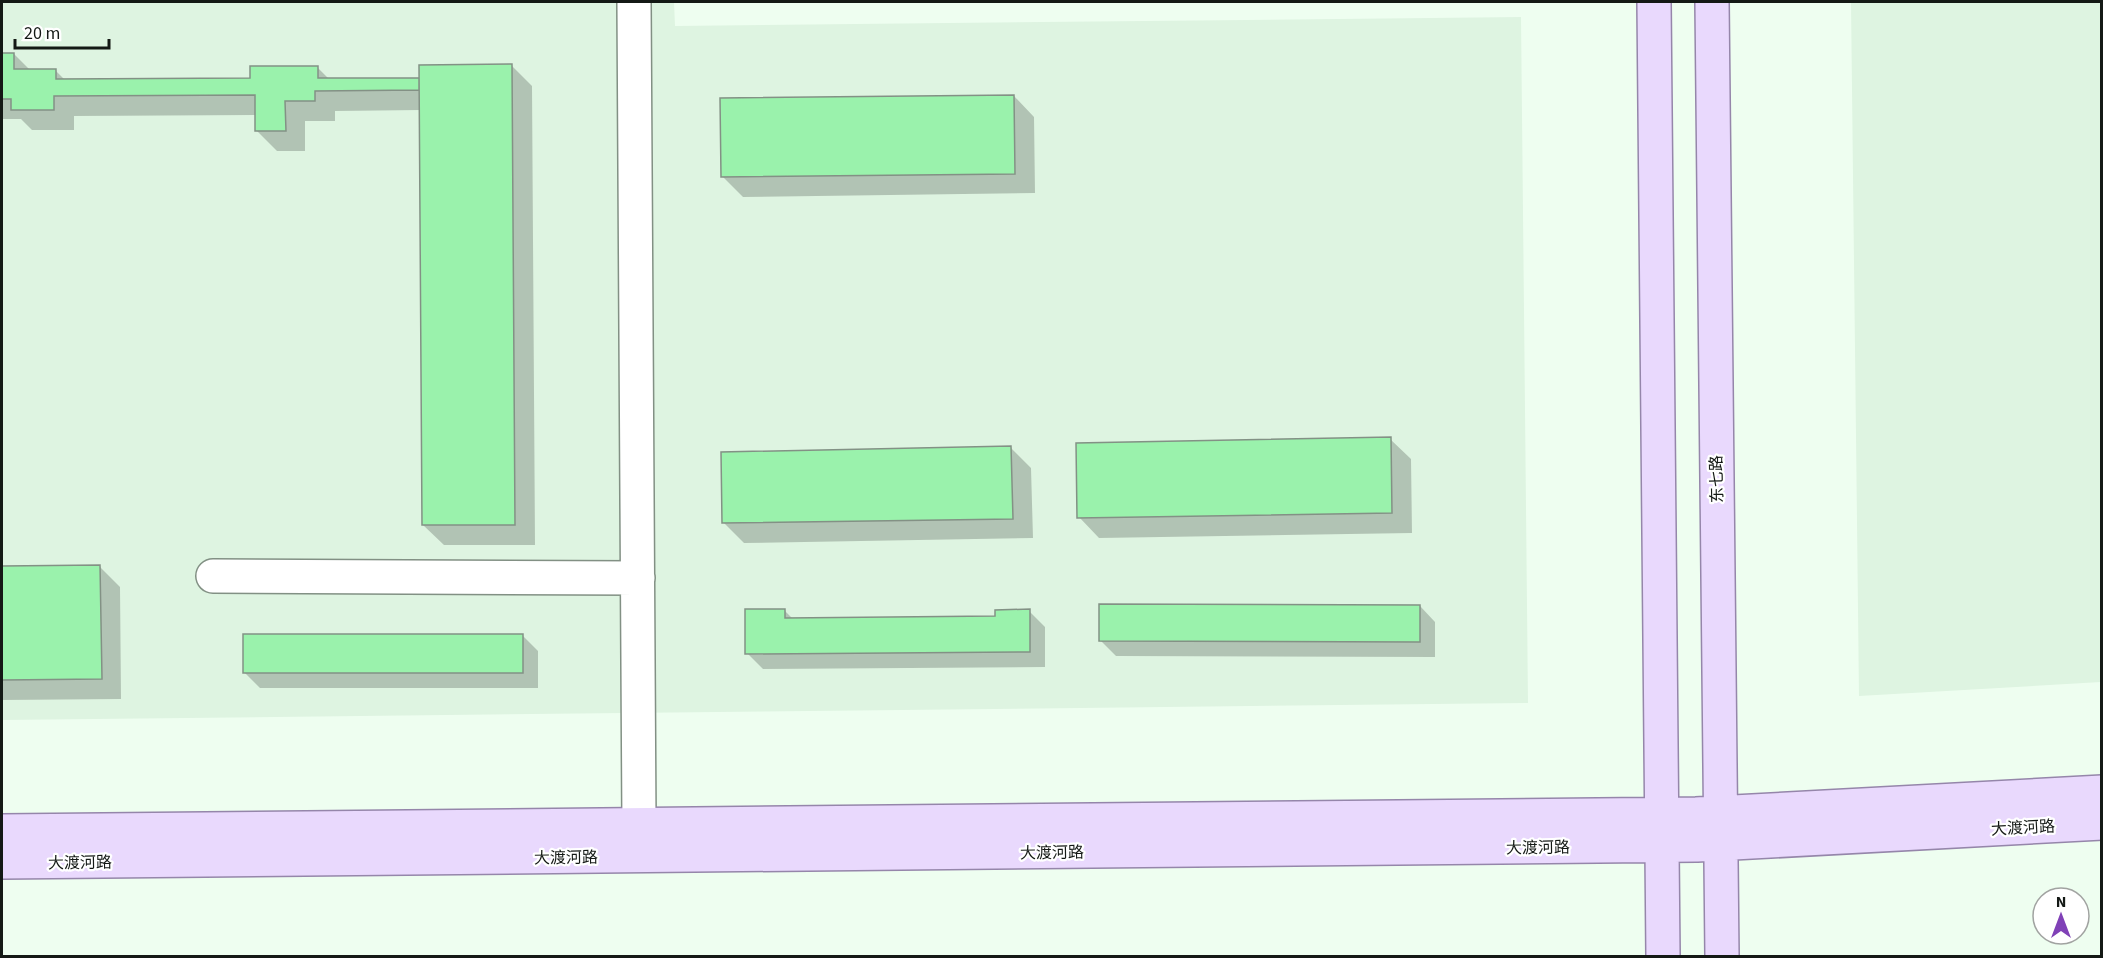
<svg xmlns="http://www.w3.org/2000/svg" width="2103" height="958" font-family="'Source Sans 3','Noto Sans SC',sans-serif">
<rect width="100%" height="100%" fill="#eefef0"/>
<path fill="#def4e1" d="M 2,2 L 674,2 L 675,26 L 1521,17 L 1528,703 L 2,720 Z
M 1851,2 L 2101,2 L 2101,682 L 1859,696 Z"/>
<path fill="#0003" d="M 2,54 L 14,54 L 30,70 L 55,70 L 65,80 L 251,79 L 317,67 L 330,80 L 420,79 L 512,66 L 532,86 L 535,545 L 444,545 L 423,525 L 421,110 L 335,111 L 335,121 L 305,121 L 305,151 L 277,151 L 257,131 L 256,115 L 74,116 L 74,130 L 32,130 L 21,119 L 2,119 Z
M 1014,96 L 1034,117 L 1035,193 L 743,197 L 722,176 Z
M 1390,439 L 1411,459 L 1412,533 L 1099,538 L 1079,517 Z
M 1011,448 L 1031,468 L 1033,538 L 744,543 L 724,523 Z
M 99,566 L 120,587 L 121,699 L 2,700 L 2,567 Z
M 1420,606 L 1435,622 L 1435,657 L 1116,656 L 1100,640 Z
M 784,610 L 793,619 L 996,618 L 1029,611 L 1045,627 L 1045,667 L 763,669 L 747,653 Z
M 522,635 L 538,651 L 538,688 L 260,688 L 244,672 Z"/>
<path fill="#9af2ac" stroke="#839185" stroke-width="1.5" d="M 2,53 L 14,53 L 14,69 L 56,69 L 56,79 L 250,78 L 250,66 L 318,66 L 318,78 L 419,78 L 419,90 L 315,91 L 315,101 L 285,101 L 286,131 L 255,131 L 255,95 L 54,96 L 54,110 L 11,110 L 11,99 L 2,99 Z
M 512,64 L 515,525 L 422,525 L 419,65 Z
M 1014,95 L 1015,174 L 721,177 L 720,98 Z
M 1391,437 L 1392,513 L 1077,518 L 1076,443 Z
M 1011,446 L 1013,519 L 722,523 L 721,452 Z
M 100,565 L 102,679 L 2,680 L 2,566 Z
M 1099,604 L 1420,605 L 1420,642 L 1099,641 Z
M 745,609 L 785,609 L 785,618 L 995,616 L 995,610 L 1030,609 L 1030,652 L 745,654 Z
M 243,634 L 523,634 L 523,673 L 243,673 Z"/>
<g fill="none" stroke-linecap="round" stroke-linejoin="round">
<g stroke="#829084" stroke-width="36">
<path id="minor" d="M 634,2 L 639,825
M 213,576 L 638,578"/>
</g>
<g stroke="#9586aa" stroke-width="36">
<path id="major" d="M 1654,2 L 1663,956
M 1712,2 L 1722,956
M 2,831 L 1696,814 L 2102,792
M 2,862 L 1697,845 L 2102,823"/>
</g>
<use href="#minor" stroke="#fff" stroke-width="33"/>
<use href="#major" stroke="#e9d9fd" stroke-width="33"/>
</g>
<g text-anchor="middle" stroke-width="4.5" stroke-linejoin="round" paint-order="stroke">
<g font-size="16" fill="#141915" stroke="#fff">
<text transform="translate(1716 479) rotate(-91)" y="6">东七路</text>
<text transform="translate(2023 827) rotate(-3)" y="6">大渡河路</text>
<text transform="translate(1538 847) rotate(-1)" y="6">大渡河路</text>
<text transform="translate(1052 852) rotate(-1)" y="6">大渡河路</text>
<text transform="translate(566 857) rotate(-1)" y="6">大渡河路</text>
<text transform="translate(80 862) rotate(-1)" y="6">大渡河路</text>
</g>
</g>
<rect width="2103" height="958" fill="none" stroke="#141915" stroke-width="6"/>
<g transform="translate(2061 916)"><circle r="28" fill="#ffffff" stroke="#a1a3a1" stroke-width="1.5"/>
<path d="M0-4.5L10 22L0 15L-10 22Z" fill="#8041b7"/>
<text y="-9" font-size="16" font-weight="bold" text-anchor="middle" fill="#141915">N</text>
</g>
<path d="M15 39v9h94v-9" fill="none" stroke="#141915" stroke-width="3"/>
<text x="24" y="39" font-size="18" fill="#141915" stroke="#ffffff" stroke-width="4.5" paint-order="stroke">20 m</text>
</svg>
